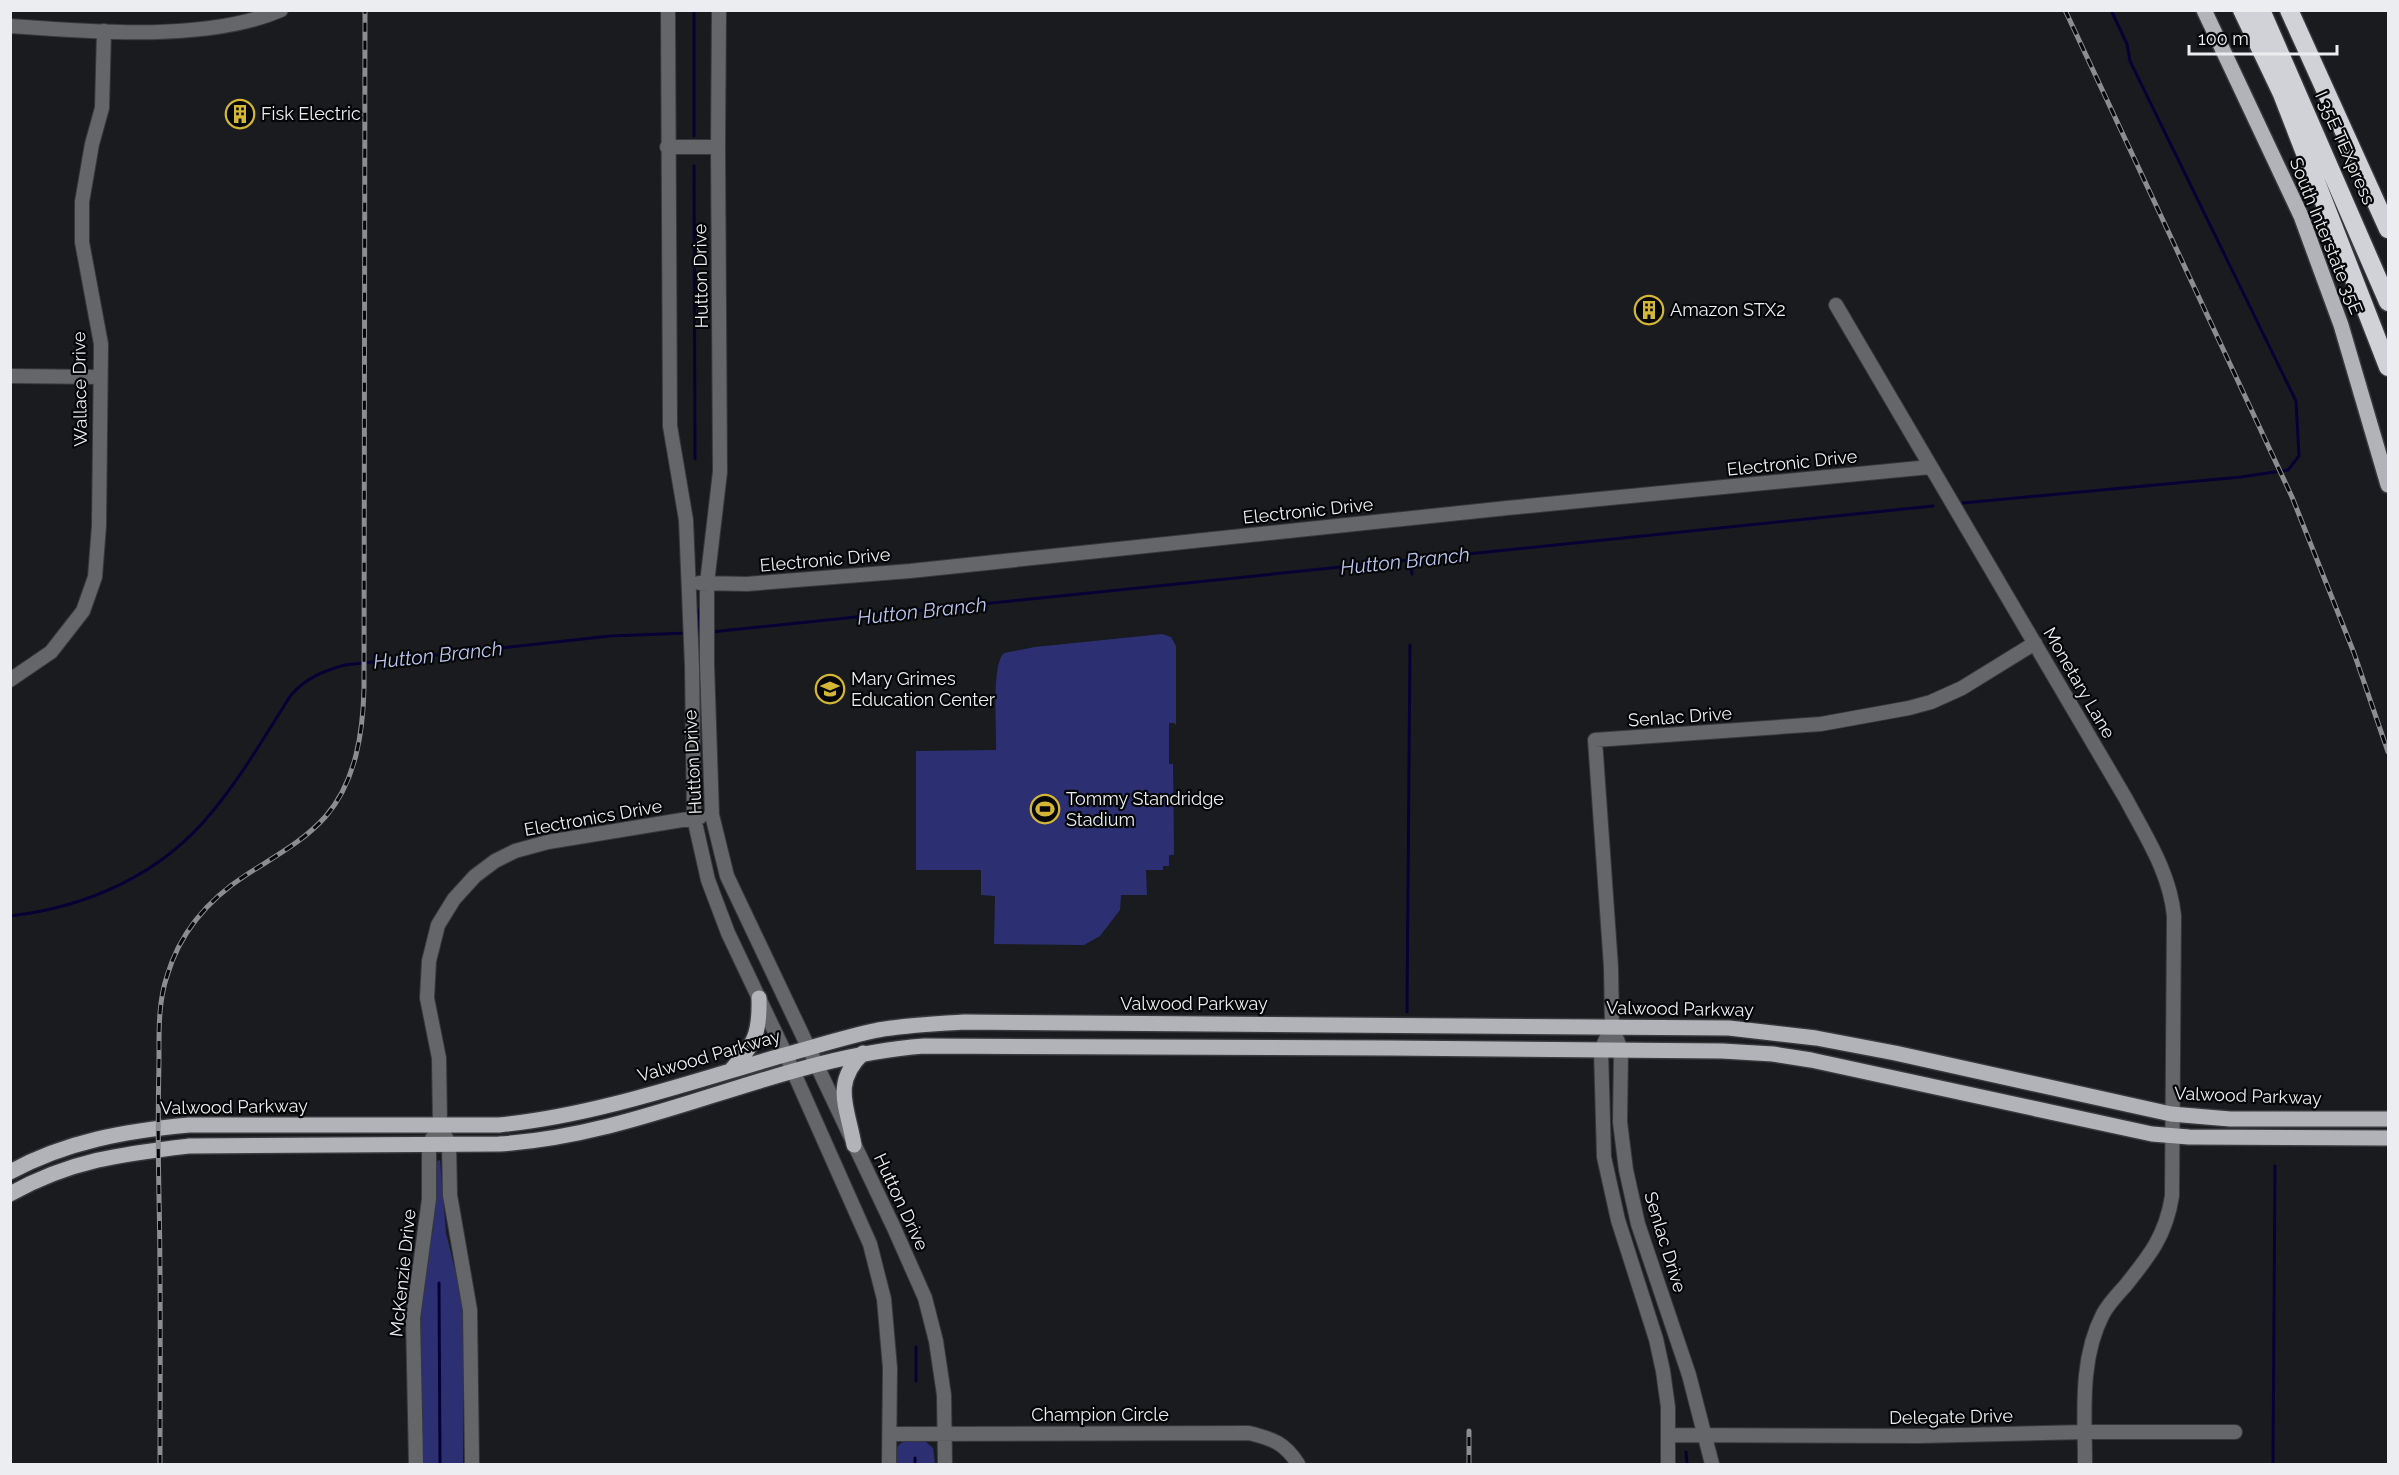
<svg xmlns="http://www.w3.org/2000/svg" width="2399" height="1475" font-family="Raleway,sans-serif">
<rect width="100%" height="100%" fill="#1a1b1f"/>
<path fill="#2c3073" d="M 1162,634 L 1171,637 L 1176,646 L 1176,725 L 1174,723 L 1169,723 L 1169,764 L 1173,764 L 1174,855 L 1169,855 L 1169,866 L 1163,866 L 1163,870 L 1146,870 L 1147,895 L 1121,895 L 1120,910 L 1100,936 L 1084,945 L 994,944 L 995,896 L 981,895 L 981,870 L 916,870 L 916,751 L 996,750 C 997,730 991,665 1004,653 L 1035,647 Z
M 440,1160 L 446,1233 L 459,1286 L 463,1315 L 463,1464 L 419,1464 L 421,1297 L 433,1229 L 437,1161 Z
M 912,1439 L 926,1442 L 933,1448 L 935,1464 L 894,1464 C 894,1449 897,1442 912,1439 Z"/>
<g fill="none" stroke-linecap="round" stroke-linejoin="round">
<path stroke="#070034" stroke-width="3" d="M 694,10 L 694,136
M 694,166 L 695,459
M 1963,503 L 2241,477 L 2288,470 L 2299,456 L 2296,401 L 2130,61 L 2127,44 L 2111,10
M 1406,561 L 1411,565 L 1412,574
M 698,610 L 698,632
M 711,632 L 1933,506
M 10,916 C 88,907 162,874 212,812 C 242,776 266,734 291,695 C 306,678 323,671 345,665 L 610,636 L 687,633
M 1407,1012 L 1410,645
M 439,1283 L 440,1464
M 916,1347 L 916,1381
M 1686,1452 L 1687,1464
M 915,1458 L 915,1464
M 2273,1464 L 2275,1166"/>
<g stroke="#37383c" stroke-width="16">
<path id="minor" d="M 668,10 L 670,426 L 686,520 L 692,666 L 694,818 L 708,880 L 728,933 L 786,1055 L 870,1244 L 884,1299 L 890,1368 L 889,1464
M 719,10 L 718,147 L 720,472 L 707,583 L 707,664 L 712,815 L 727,876 L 894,1228 L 925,1298 L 936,1341 L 944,1395 L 945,1464
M 10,26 C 90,32 207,42 281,10
M 667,147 L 718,147
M 1836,305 L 2126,799 C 2146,837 2170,873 2174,916 L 2172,1196 C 2166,1235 2150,1255 2126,1285 C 2118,1294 2109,1303 2103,1314 C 2079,1360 2085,1415 2085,1464
M 10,376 L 100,377
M 699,583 L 747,584 L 910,571 L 1507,508 L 1930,467
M 10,680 L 51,652 L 83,611 L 95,577 L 99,526 L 101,344 L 82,242 L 82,202 L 92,144 L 102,108 L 104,31
M 1612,1026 L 1601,1050 L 1604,1157 L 1618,1220 L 1656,1339 L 1663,1371 L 1668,1407 L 1668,1464
M 890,1434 L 1249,1433 C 1273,1439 1285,1443 1298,1464
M 1668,1435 L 1919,1436 L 2085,1432 L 2235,1432
M 416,1464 L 413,1318 L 429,1199 L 429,1144 L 440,1125
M 472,1464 L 470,1310 L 450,1195 L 449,1144 L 440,1125 L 439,1058 L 427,998 L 429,961 L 438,925 L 454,899 L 475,876 L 495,861 L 515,851 L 548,842 L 700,817
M 1712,1464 L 1689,1375 L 1638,1224 L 1626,1170 L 1620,1122 L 1621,1050 L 1612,1026 L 1611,967 L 1595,740 L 1821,724 L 1909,708 L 1931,702 L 1962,688 L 2035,643"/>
</g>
<g stroke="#37383c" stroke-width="18">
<path id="major" d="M 2204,10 L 2301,216 L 2341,325 L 2388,485
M 731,1070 C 755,1044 760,1033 759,998
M 854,1145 C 848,1108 831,1084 863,1053
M 10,1172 C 67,1141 126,1131 189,1125 L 499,1125 C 592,1116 688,1083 777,1057 C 811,1048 844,1037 878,1030 C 906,1025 935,1024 964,1022 L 1729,1028 L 1816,1038 L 1895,1053 L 2171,1114 L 2230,1119 L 2388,1119
M 10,1194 C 71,1160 122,1154 189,1146 L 499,1144 C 646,1135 778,1057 924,1046 L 1390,1048 L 1722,1051 L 1773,1054 L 1811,1060 L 2152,1134 L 2189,1137 L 2388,1138"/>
</g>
<g stroke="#37383c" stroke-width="21">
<path id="highway" d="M 2242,10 L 2282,94 L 2388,367
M 2261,10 L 2388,302
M 2289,10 L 2388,229"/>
</g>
<use href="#minor" stroke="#656669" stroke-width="14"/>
<use href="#major" stroke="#b2b3b8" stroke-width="15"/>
<use href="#highway" stroke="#d0d2d8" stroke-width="18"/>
<g stroke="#8c8d91" stroke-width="5">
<path id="rail" d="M 2065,10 L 2292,497 L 2354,653 L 2388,752
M 160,1464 C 160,1375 161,1286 159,1197 C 158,1152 158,1106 159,1061 C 159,1032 158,1003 167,976 C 180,932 209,899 246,875 C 275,856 303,842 326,816 C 356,781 363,732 364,688 L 365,10
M 1469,1464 L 1469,1431"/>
</g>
<use href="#rail" stroke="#050607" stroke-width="3" stroke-dasharray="9" stroke-linecap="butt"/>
</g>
<defs>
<g id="building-ring" transform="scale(1.5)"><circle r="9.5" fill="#050607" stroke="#d3b635" stroke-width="1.5"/><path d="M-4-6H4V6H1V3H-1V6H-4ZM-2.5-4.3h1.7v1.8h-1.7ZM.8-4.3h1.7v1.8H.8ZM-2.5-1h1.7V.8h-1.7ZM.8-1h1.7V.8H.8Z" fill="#d3b635"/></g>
<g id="school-ring" transform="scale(1.5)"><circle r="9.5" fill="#050607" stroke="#d3b635" stroke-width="1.5"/><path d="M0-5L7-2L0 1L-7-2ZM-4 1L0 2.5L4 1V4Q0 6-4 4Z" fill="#d3b635"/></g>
<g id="stadium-ring" transform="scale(1.5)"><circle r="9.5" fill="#050607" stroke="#d3b635" stroke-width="1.5"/><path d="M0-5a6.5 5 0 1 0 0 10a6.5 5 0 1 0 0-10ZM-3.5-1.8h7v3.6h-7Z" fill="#d3b635"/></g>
</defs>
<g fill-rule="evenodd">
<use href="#building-ring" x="240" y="114"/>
<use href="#building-ring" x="1649" y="310"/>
<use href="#school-ring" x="830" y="689"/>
<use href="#stadium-ring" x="1045" y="809"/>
</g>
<g text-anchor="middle" stroke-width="4.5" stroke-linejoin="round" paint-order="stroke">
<g font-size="18" fill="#ecedf0" stroke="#050607" text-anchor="start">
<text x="261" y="120">Fisk Electric</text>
<text x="1670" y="316">Amazon STX2</text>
<text x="851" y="685">Mary Grimes<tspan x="851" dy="21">Education Center</tspan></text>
<text x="1066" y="805">Tommy Standridge<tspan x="1066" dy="21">Stadium</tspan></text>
</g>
<g font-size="18" fill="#ecedf0" stroke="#050607">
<text transform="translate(2345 148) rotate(66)" y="6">I 35E TEXpress</text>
<text transform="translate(2326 236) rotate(68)" y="6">South Interstate 35E</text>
<text transform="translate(701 276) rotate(-91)" y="6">Hutton Drive</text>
<text transform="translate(80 389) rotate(-91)" y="6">Wallace Drive</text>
<text transform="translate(1792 463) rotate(-6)" y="6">Electronic Drive</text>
<text transform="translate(1308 511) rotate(-6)" y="6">Electronic Drive</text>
<text transform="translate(825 560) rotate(-5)" y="6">Electronic Drive</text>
<text transform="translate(2079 683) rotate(60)" y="6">Monetary Lane</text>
<text transform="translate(1680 717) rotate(-4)" y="6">Senlac Drive</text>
<text transform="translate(693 762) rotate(-93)" y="6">Hutton Drive</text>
<text transform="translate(593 818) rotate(-10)" y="6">Electronics Drive</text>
<text x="1194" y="1010">Valwood Parkway</text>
<text transform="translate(1680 1009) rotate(1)" y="6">Valwood Parkway</text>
<text transform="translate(709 1056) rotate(-16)" y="6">Valwood Parkway</text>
<text transform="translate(2248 1096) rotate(2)" y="6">Valwood Parkway</text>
<text transform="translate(234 1107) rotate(-1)" y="6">Valwood Parkway</text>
<text transform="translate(901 1202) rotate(65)" y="6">Hutton Drive</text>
<text transform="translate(1665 1242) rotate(73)" y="6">Senlac Drive</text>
<text transform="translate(403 1273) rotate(-84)" y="6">McKenzie Drive</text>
<text x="1100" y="1421">Champion Circle</text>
<text transform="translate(1951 1417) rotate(-1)" y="6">Delegate Drive</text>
</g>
<g font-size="20" font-style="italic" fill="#bcc5ef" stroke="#050607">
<text transform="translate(1405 561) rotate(-6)" y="7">Hutton Branch</text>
<text transform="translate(922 611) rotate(-6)" y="7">Hutton Branch</text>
<text transform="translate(438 655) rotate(-6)" y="7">Hutton Branch</text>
</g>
</g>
<rect width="2399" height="1475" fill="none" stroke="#ecedf0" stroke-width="24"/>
<path d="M2189 45v9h148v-9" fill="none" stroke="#ecedf0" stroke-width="3"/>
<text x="2198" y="45" font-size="18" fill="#ecedf0" stroke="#050607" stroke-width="4.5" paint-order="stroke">100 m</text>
</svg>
